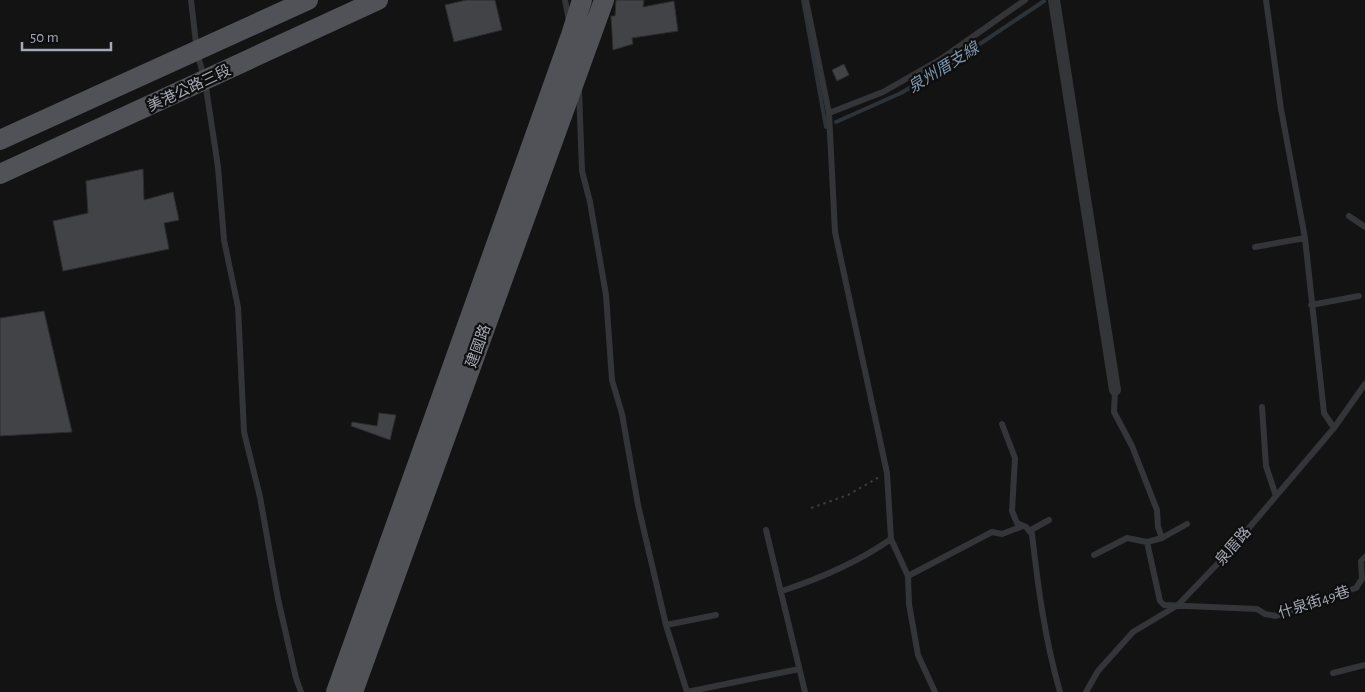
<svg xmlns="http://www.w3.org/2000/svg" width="1365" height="692" font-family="'Alegreya Sans','Noto Sans TC',sans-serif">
<rect width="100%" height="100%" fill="#131314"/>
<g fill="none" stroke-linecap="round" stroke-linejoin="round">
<path stroke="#2c3339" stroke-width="4" d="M 803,0 L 826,127
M 836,122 L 901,93 L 947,66 L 1044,1"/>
</g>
<path fill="#424347" stroke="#2d2d30" d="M 466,0 L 495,0 L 502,30 L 454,42 L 445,5 Z
M 616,0 L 644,0 L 643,7 L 674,1 L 678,31 L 632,38 L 633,44 L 613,50 L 611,16 L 615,16 Z
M 844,64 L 849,75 L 837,81 L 832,70 Z
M 143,169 L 144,200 L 173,192 L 179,220 L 164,223 L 169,249 L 63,271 L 53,221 L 88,213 L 86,181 Z
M 44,311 L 72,432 L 0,436 L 0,318 Z
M 379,413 L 396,415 L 390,440 L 351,426 L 352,422 L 377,426 Z"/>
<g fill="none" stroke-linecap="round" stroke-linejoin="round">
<path stroke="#3a3c40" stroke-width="2" stroke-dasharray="2.5 4" stroke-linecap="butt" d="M 811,508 L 848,495 L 879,477"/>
<path stroke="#343539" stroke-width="6" d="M 191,0 L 197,52 L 205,81 L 218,167 L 224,240 L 238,307 L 244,432 L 260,497 L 278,599 L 296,678 L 301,692
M 565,0 L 569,21
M 806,0 L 829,113 L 835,232 L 887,473 L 891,539 L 908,576 L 909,604 L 918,655 L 935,692
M 1266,0 L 1281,109 L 1305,238 L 1324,413 L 1334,428
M 579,90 L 582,171 L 590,202 L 606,295 L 612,380 L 622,414 L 638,505 L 666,625 L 687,692
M 829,113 L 883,92 L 941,59 L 1025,0
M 1349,216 L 1365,227
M 1255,247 L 1305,238
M 1311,305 L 1359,296
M 1115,390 L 1114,412 L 1132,446 L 1157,510 L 1158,527 L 1162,538 L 1147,542 L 1160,601 L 1164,605 L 1257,609 L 1265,614 L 1276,616 L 1356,588 L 1362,579 L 1361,561 L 1365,557
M 1262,407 L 1266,466 L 1276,496
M 1002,424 L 1015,458 L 1012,511 L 1017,523 L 1026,527 L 1032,534 C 1038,587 1045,640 1060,692
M 766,530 L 805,692
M 1029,531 L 1049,520
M 1162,538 L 1187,524
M 1094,555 L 1127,538 L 1147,542
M 908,576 L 992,532 L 1002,534 L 1023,526
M 782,591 C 821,578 857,563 891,539
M 666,625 L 716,615
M 1333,673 L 1365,665
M 687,692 L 799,669
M 1086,692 L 1098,671 L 1133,632 L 1178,605 L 1225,556 L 1334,428 L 1365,384"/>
<path stroke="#343539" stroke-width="12" d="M 1054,0 L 1115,390"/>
<path stroke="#505258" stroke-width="20" d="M 0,140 L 308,0
M 0,174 L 378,0
M 336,692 L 571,35 L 582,0
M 353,692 L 604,0"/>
</g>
<g text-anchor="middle" stroke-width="4.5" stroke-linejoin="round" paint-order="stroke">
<g font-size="15" fill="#a5a9b4" stroke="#0e0e0f">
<text transform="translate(189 88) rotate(-25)" y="5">美港公路三段</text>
<text transform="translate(478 346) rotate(-70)" y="5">建國路</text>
<text transform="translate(1233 546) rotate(-49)" y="5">泉厝路</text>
<text transform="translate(1314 602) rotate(-18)" y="5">什泉街49巷</text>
</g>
<g font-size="16" font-style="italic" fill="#7d96ae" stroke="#0e0e0f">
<text transform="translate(943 67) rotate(-32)" y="6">泉州厝支線</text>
</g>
</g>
<path d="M22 42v8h89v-8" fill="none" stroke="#a5a9b4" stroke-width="2.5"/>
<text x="30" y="42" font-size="15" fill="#a5a9b4" stroke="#0e0e0f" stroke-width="4" paint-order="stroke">50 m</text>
</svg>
